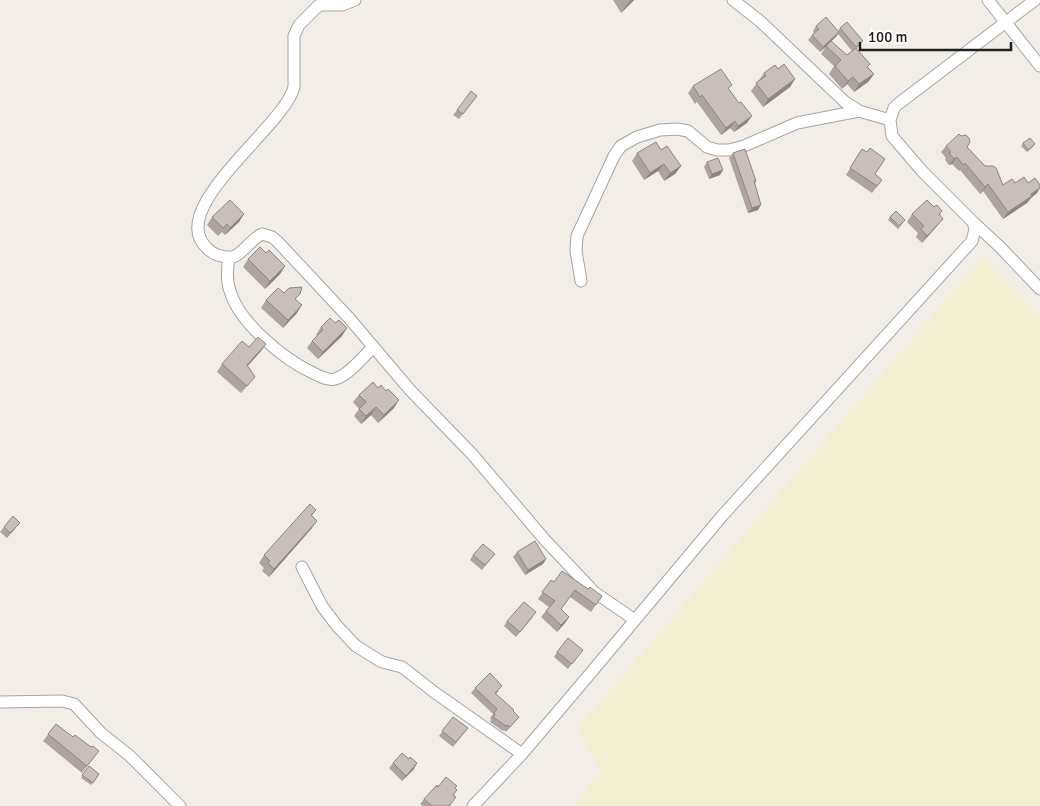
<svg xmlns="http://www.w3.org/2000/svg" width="1040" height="806" font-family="Signika,sans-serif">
<rect width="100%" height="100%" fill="#f2ede7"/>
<path fill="#f1efd2" d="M 983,257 L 1040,316 L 1040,806 L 575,806 L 601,770 L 578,728 Z"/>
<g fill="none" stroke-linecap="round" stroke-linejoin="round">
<g stroke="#a5a5a5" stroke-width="13">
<path id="minor" d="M 355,0 L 342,5 L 319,5 L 299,25 L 294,36 L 294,87 C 285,126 164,209 207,248 C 212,254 223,258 232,257 C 242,255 251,239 262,234 L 272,237 L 277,241 L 349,318 L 410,390 L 472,454 L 545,540 L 580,577 L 594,592 L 635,620
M 733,0 L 761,22 L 845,102 L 859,111 L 890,120
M 988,0 L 1040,66
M 973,222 L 1000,247 L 1040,289
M 229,257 C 227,269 226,280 230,291 C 239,323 285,360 313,373 C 320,376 328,381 335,379 C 348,376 364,356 373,347
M 581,281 L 576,251 L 577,236 L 614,156 L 621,146 L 637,137 L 660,130 L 677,129 L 688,131 L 707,147 L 717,150 L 729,150 L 744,146 L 797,123 L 859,111
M 302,567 L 322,606 L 337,626 L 356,646 L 382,662 L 402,667 L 434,692 L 522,754
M 0,702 L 62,701 L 74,704 L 101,733 L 130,756 L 180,806
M 473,806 L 522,754 L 589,675 L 722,516 L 972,241 L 975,229 L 973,222 L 922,171 L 892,136 L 890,120 L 894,108 L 898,104 L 1035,0"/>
</g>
<use href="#minor" stroke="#fff" stroke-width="11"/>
</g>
<path fill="#aea3a0" d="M 613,0 L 634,0 L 621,13 Z
M 816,26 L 838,31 L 840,28 L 859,46 L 856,49 L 868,67 L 874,74 L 868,82 L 854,92 L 847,84 L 842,89 L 829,74 L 834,66 L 821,54 L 826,46 L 847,55 L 852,51 L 838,34 L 820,52 L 808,40 L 814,33 L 813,31 Z
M 778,69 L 795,79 L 790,87 L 763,107 L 751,91 L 764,73 Z
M 693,86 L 729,89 L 747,123 L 734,132 L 730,128 L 721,135 L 697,102 L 695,104 L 688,93 Z
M 473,101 L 459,119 L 453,115 L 457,110 Z
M 1023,143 L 1035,144 L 1033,147 L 1027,152 L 1021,146 Z
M 946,146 L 967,147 L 1003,185 L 1015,183 L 1028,183 L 1037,193 L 1031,198 L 1027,203 L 1003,219 L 983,191 L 980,194 L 960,170 L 959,171 L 952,164 L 949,165 L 945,160 L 946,158 L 941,152 Z
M 862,149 L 875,174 L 882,180 L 872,193 L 846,175 Z
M 661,150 L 681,166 L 675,174 L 664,181 L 658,171 L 644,180 L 632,161 L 637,153 Z
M 733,153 L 756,181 L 755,183 L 758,210 L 748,213 L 729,158 Z
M 707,162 L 720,175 L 709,179 L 704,167 Z
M 934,207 L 942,211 L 939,215 L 937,226 L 922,243 L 916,237 L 918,233 L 907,222 L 912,214 Z
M 244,214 L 239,222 L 225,235 L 222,232 L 218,236 L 207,225 L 212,217 Z
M 890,217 L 903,223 L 898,229 L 888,220 Z
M 266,253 L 285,266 L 280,274 L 265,289 L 243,267 L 248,259 Z
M 284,293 L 296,299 L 297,313 L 283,328 L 261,308 L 266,300 Z
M 335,323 L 342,336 L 318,359 L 307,348 L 312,341 L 317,336 L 316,335 L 321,327 Z
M 266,344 L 261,351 L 248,366 L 249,384 L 241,393 L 217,372 L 222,364 L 249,347 Z
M 359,395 L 394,408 L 378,423 L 371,415 L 361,424 L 354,416 L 359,409 L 353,402 Z
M 316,510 L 312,516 L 312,528 L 269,577 L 262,571 L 264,568 L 259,563 L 264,555 Z
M 4,527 L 16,528 L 7,538 L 0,532 Z
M 517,552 L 546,559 L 543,564 L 525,575 L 513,557 Z
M 495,554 L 482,570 L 470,560 L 473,555 Z
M 551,580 L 554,582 L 588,589 L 602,596 L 591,612 L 570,597 L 561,609 L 569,617 L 565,623 L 557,632 L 541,617 L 549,607 L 538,599 Z
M 533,617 L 516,637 L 504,626 L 507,621 Z
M 557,652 L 579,655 L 568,669 L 554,657 Z
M 475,688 L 499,691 L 496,694 L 519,717 L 506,732 L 504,730 L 503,731 L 490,722 L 491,719 L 490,718 L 493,714 L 471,693 Z
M 453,717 L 468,728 L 453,747 L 439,736 Z
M 56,724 L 73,737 L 94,757 L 82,773 L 43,741 Z
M 393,763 L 414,769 L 402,781 L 389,768 Z
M 89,766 L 99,774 L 91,785 L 81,778 Z
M 438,787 L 455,788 L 454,795 L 450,806 L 423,806 L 420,804 L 424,799 Z"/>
<path fill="#8d8582" d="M 631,0 L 634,0 L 621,13 L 628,3 Z
M 839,32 L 836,37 L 820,52 L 823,47 Z
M 874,74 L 868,82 L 854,92 L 859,84 Z
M 853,77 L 847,84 L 842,89 L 848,81 Z
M 795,79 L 790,87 L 763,107 L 768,99 Z
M 752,116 L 747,123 L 734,132 L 738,126 Z
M 735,121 L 730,128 L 721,135 L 726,128 Z
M 957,157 L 952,164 L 949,165 L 954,159 Z
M 664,164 L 658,171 L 644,180 L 650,173 Z
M 681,166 L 675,174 L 664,181 L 670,173 Z
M 723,170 L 720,175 L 709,179 L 712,174 Z
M 988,184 L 983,191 L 980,194 L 985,187 Z
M 1040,188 L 1037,193 L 1031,198 L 1027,203 L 1003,219 L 1008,212 Z
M 761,205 L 758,210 L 748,213 L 752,208 Z
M 244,214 L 239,222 L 225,235 L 230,228 Z
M 943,219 L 937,226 L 922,243 L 927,236 Z
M 285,266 L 280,274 L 265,289 L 270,281 Z
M 302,305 L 297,313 L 283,328 L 288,320 Z
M 347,328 L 342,336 L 318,359 L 323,352 Z
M 266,344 L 261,351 L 242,372 L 247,365 Z
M 399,400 L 394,408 L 378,423 L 384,415 Z
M 376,407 L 371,415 L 361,424 L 366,416 Z
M 317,521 L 312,528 L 269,577 L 274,569 Z
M 546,559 L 543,564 L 525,575 L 528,570 Z
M 569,617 L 565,623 L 557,632 L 561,625 Z
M 417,763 L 414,769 L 402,781 L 406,776 Z"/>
<path fill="#cabeba" stroke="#8d8582" d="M 826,17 L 839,32 L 823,47 L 812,35 L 819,29 L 816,26 Z
M 847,22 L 863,41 L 856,47 L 840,28 Z
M 831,41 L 847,55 L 856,48 L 870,64 L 867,67 L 874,74 L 859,84 L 853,77 L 848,81 L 835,66 L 841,60 L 826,46 Z
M 784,64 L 795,79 L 768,99 L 756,83 L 766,76 L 764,73 L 775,65 L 778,69 Z
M 721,69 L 732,85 L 728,88 L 739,103 L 741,102 L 752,116 L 738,126 L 735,121 L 726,128 L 702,95 L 700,97 L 693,86 Z
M 471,91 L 477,96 L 463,114 L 457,110 Z
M 959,134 L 961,136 L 966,135 L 969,138 L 970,142 L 967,147 L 985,166 L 993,166 L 996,168 L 1003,185 L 1012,179 L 1015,183 L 1024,177 L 1028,183 L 1035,178 L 1040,185 L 1040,188 L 1031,194 L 1032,196 L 1008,212 L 988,184 L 985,187 L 965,163 L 963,165 L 957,157 L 954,159 L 949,153 L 951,152 L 946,146 Z
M 1030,138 L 1035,144 L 1028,150 L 1023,143 Z
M 656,142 L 661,150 L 667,146 L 681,166 L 670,173 L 664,164 L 650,173 L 637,153 Z
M 870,148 L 885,159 L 875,174 L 882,180 L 877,186 L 850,168 L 862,149 L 867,152 Z
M 745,149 L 756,181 L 754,181 L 761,205 L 752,208 L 733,153 Z
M 718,158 L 723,170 L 712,174 L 707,162 Z
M 230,200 L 244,214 L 230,228 L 227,224 L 223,228 L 212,217 Z
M 927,200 L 934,207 L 937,205 L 942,211 L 939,214 L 943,219 L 927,236 L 921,229 L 924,226 L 912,214 Z
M 896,211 L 905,220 L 899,226 L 890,217 Z
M 260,247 L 266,253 L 269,250 L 285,266 L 270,281 L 248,259 Z
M 302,287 L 300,294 L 295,299 L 302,305 L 288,320 L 266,300 L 278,288 L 284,293 L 289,288 Z
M 330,318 L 335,323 L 339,320 L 347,328 L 323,352 L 312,341 L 323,330 L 321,327 Z
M 258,337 L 266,344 L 247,365 L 255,377 L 247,386 L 222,364 L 242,341 L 249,347 Z
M 373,382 L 378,388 L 381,385 L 386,391 L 388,389 L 399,400 L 384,415 L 376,407 L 366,416 L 359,409 L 366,402 L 359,395 Z
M 310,504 L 316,510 L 311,515 L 317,521 L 274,569 L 268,563 L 270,561 L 264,555 Z
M 13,516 L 20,523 L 10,533 L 4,527 Z
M 535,541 L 546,559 L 528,570 L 517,552 Z
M 483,544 L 495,554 L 485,565 L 473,555 Z
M 562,571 L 588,589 L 590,587 L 602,596 L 596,605 L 575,590 L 561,609 L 569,617 L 561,625 L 546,611 L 555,601 L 542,592 L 551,580 L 554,582 Z
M 524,602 L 536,612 L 520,632 L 507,621 Z
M 568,638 L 583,650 L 572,664 L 557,652 Z
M 490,673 L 502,686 L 495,693 L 514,710 L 513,711 L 519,717 L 510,727 L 507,725 L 506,726 L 493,717 L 495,715 L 494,713 L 497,709 L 475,688 Z
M 453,717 L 468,728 L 456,742 L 442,731 Z
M 56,724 L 73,737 L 75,735 L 91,747 L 93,746 L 99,751 L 87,766 L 48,734 Z
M 402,753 L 409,759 L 410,757 L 417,763 L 406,776 L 393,763 Z
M 89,766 L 99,774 L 93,783 L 82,775 Z
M 446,777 L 457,786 L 455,788 L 457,790 L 453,795 L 456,797 L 449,806 L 432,806 L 424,799 L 437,785 L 438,787 Z"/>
<path d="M860 42v8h151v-8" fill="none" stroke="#212121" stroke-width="2.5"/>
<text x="868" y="42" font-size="15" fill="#212121" stroke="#ffffff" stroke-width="4" paint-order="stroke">100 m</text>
</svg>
